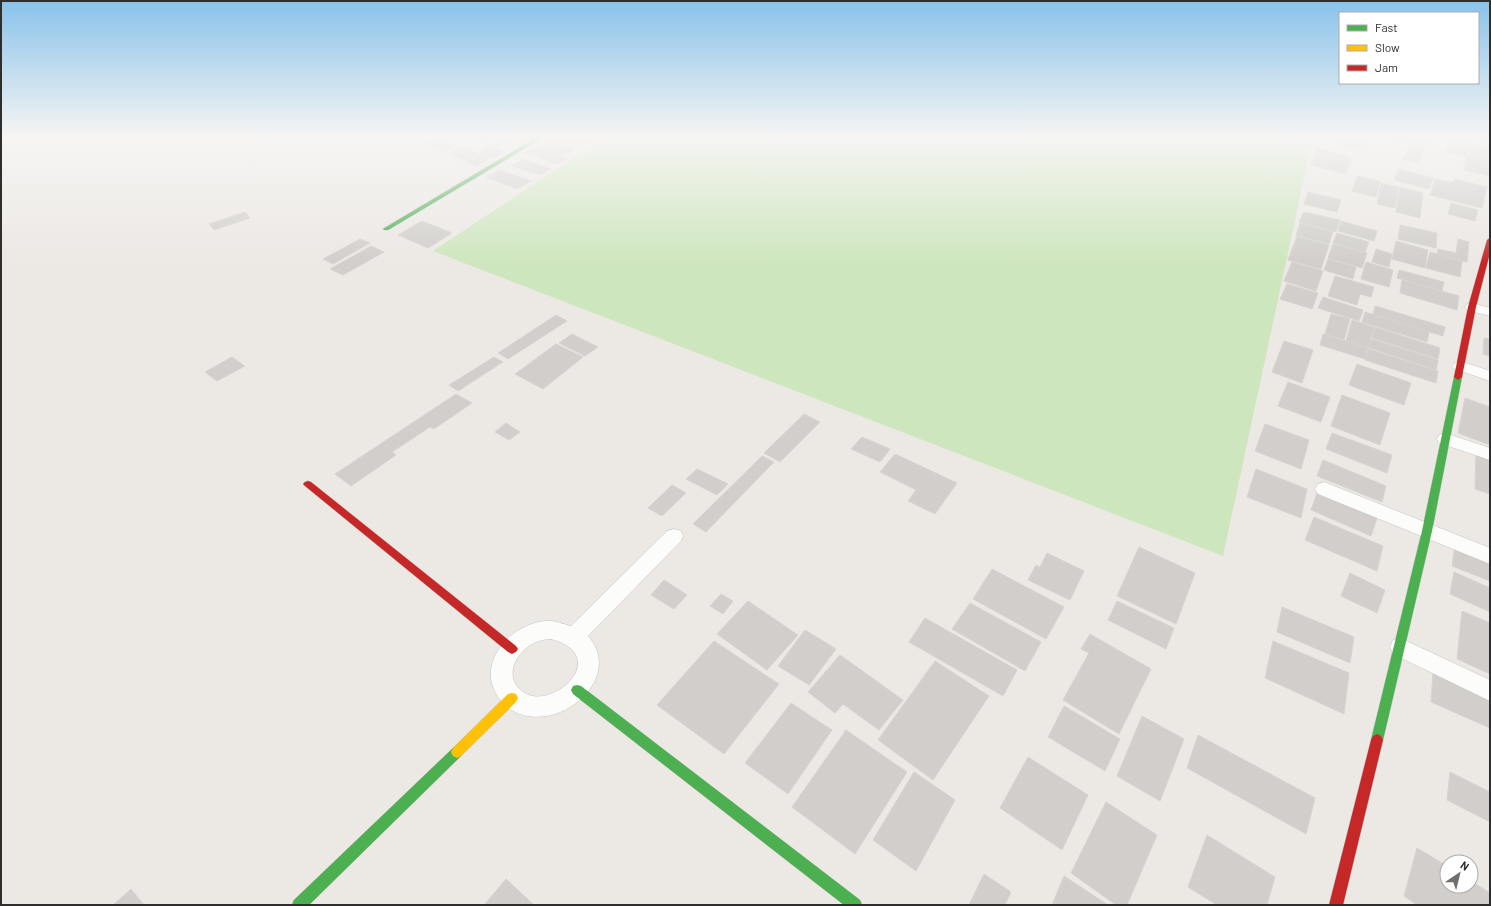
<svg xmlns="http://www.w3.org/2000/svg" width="1491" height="906" font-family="Barlow,sans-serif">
<rect width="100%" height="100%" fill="#ece8e4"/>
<path fill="#cee6be" d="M 607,136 L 1313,136 L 1223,556 L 433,251 Z"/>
<path fill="#d1cecb" stroke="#d7d4d0" d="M 485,136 L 498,136 L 484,142 L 477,139 Z
M 502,136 L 513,140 L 497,148 L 490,145 L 498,141 L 495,139 Z
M 558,136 L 562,136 L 584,142 L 578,146 L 553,139 Z
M 566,136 L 590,136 L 596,138 L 587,143 Z
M 1341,136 L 1370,141 L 1366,151 L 1338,144 Z
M 1376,136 L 1406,136 L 1404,143 Z
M 1414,136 L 1430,136 L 1420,158 L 1406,154 Z
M 1449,138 L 1470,143 L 1467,157 L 1446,152 Z
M 439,139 L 456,146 L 445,151 L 427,144 Z
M 549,141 L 574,149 L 564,155 L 538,147 Z
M 1471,143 L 1490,147 L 1490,161 L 1469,157 Z
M 490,146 L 504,152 L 492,158 L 478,152 Z
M 535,146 L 568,158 L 556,164 L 524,152 Z
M 462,147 L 478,154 L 465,161 L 448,154 Z
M 1318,148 L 1352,158 L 1346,174 L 1310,165 Z
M 480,154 L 490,158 L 476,166 L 466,162 Z
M 1404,155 L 1421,159 L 1420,163 L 1402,159 Z
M 1466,157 L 1490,162 L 1489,176 L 1464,170 Z
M 523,159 L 551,169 L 540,175 L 512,166 Z
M 1399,169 L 1433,178 L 1429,189 L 1394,180 Z
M 500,170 L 531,181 L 517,189 L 486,177 Z
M 1357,176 L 1380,181 L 1376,197 L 1352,191 Z
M 1435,179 L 1453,183 L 1454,179 L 1487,187 L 1482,208 L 1430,195 Z
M 1381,183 L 1399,187 L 1395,208 L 1377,204 Z
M 1400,187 L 1423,193 L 1420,218 L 1396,212 Z
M 1308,192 L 1341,200 L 1337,212 L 1304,204 Z
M 1451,203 L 1478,210 L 1475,221 L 1448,214 Z
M 245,212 L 250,218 L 214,230 L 209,224 Z
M 1304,212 L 1340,220 L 1336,232 L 1299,222 Z
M 422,221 L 452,233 L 428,248 L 398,235 Z
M 1341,221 L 1377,231 L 1374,241 L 1338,231 Z
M 1300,223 L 1333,232 L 1329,244 L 1296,235 Z
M 1400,225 L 1437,233 L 1436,248 L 1398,239 Z
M 1337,233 L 1369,242 L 1365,252 L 1333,243 Z
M 1297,236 L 1329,245 L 1321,269 L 1288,260 Z
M 360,239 L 370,243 L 333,264 L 323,259 Z
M 1458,239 L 1469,242 L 1467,262 L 1437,254 L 1438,249 L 1456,253 Z
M 1396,241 L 1428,250 L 1425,268 L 1392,259 Z
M 1333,244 L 1367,253 L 1362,268 L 1328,258 Z
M 371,246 L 384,252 L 343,275 L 330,269 Z
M 1376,249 L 1392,254 L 1389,267 L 1372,262 Z
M 1430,252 L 1462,261 L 1460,277 L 1426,268 Z
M 1328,259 L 1356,267 L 1353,279 L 1324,270 Z
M 1292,262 L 1323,271 L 1316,291 L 1284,281 Z
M 1366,262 L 1393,270 L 1389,287 L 1361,279 Z
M 1399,270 L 1444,282 L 1442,291 L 1397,278 Z
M 1335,276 L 1374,287 L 1371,297 L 1360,294 L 1357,305 L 1328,296 Z
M 1402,280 L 1459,296 L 1457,310 L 1400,293 Z
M 1287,284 L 1318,293 L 1312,309 L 1280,299 Z
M 1323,297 L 1363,310 L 1359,321 L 1318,308 Z
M 1375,306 L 1445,327 L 1443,336 L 1373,315 Z
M 1365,312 L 1429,332 L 1427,342 L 1362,322 Z
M 1331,314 L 1350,319 L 1344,340 L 1325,334 Z
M 556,315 L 567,321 L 508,359 L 498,353 Z
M 1352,320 L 1374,327 L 1369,348 L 1346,341 Z
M 1375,327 L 1440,348 L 1438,359 L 1372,338 Z
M 572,334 L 598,347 L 585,356 L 559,343 Z
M 1323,334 L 1368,348 L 1365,359 L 1320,345 Z
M 1484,338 L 1490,339 L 1490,356 L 1483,354 Z
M 1372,339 L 1438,360 L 1436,370 L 1369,348 Z
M 1284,341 L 1313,350 L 1302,383 L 1272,372 Z
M 556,344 L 583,357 L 543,389 L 515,374 Z
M 1368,349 L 1438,371 L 1436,383 L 1365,360 Z
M 232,357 L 245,366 L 217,381 L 205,372 Z
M 494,357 L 503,362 L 458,391 L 449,385 Z
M 1357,364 L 1411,383 L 1404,405 L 1349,385 Z
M 1288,382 L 1330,397 L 1321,422 L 1278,406 Z
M 456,394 L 472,403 L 434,429 L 430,427 L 392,452 L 396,455 L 351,486 L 335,474 Z
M 1342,395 L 1390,413 L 1380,445 L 1331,426 Z
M 1465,398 L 1490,407 L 1490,445 L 1458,433 Z
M 804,414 L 820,422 L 780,462 L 764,453 Z
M 506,423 L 520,432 L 509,440 L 495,432 Z
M 1265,424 L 1309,440 L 1301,469 L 1255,451 Z
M 1332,433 L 1392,455 L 1387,473 L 1326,449 Z
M 862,437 L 890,449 L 880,462 L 851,449 Z
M 1476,452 L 1490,457 L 1490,494 L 1475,489 Z
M 895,454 L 957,483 L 935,514 L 908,501 L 916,490 L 880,472 Z
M 762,456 L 774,462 L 706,532 L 693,524 Z
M 1323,460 L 1386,486 L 1382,502 L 1317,476 Z
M 697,469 L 728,484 L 717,495 L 686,479 Z
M 1256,469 L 1307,489 L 1301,518 L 1247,497 Z
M 672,485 L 686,493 L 662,516 L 648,508 Z
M 1318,490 L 1378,515 L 1371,536 L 1311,510 Z
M 1314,517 L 1383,546 L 1377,571 L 1305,540 Z
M 1455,545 L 1490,558 L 1490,581 L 1452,566 Z
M 1139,547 L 1195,573 L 1176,624 L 1117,596 Z
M 1047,553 L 1084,571 L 1070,600 L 1028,580 L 1036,565 L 1040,567 Z
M 992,569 L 1064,607 L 1046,639 L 973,599 Z
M 1454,572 L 1490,588 L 1490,612 L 1450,594 Z
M 1350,573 L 1385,590 L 1377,613 L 1341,596 Z
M 664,580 L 687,595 L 674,609 L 651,595 Z
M 721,594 L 733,601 L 723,614 L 710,606 Z
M 748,601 L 798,635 L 767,670 L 717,634 Z
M 1117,601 L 1174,628 L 1166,649 L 1108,620 Z
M 970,603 L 1041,642 L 1025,671 L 952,629 Z
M 1282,607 L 1354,637 L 1350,663 L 1277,632 Z
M 1462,611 L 1490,623 L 1490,674 L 1457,659 Z
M 925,618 L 1017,670 L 1003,696 L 909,642 Z
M 805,630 L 836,649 L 809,685 L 778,666 Z
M 1090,634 L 1151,669 L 1119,734 L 1063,700 L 1089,653 L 1081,649 Z
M 714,641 L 779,684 L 724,754 L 657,705 Z
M 1273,641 L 1349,673 L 1344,714 L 1265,678 Z
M 840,655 L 903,700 L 879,730 L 843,704 L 835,713 L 808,692 Z
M 935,661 L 989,696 L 933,780 L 878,740 Z
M 1433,673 L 1490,697 L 1490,728 L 1431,702 Z
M 791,703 L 832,730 L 788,794 L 745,763 Z
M 1064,706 L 1120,739 L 1105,771 L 1048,737 Z
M 1142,716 L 1184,739 L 1160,801 L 1117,776 Z
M 846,730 L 907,772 L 855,854 L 792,807 Z
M 1198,735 L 1315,798 L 1306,834 L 1187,768 Z
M 1028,757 L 1088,795 L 1062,850 L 1000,808 Z
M 914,772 L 955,800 L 916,871 L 873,840 Z
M 1450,772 L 1490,792 L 1490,822 L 1447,800 Z
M 1106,802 L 1157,835 L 1127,905 L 1116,905 L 1071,873 Z
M 1207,835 L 1275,877 L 1267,905 L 1217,905 L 1188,887 Z
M 1417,848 L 1447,866 L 1447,886 L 1471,886 L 1471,881 L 1490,893 L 1490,905 L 1417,905 L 1404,896 Z
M 984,874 L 1011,892 L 1005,905 L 969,905 Z
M 1064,876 L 1108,905 L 1052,905 Z
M 506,879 L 534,905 L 484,905 Z
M 131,889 L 144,905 L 113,905 Z"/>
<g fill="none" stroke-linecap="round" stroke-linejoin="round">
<g stroke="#c5c4c5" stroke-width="1">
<path id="street" d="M 1472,303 L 1490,308 L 1490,316 L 1467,310 L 1465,307 L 1467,304 Z
M 1460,361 L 1490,371 L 1490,381 L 1455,369 L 1452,366 L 1455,363 Z
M 1445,433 L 1490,448 L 1490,460 L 1439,443 L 1437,439 L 1439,435 Z
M 1324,482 L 1490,548 L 1490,564 L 1318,494 L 1315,489 L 1318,484 Z
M 674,529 L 681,531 L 683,536 L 681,541 L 588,636 C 627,679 553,741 507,707 C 499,700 492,689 491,678 C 488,648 521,620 550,621 C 557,621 565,625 571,626 L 667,531 ZM 551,639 C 614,656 551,713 523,692 C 502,677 516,651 536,642 C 541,640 546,639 551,639 Z
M 1400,638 L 1490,680 L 1490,701 L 1393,654 L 1390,647 L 1393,640 Z"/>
</g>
<g stroke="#c5c4c5" stroke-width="1">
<path id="fast" d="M 539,136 L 546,136 L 388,230 L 384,230 L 383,229 Z
M 1471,136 L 1490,137 L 1490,141 L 1472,137 Z
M 1458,374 L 1462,377 L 1432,531 L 1383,740 L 1381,744 L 1377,746 L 1373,744 L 1371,740 L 1422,531 L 1454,377 Z
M 577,685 L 581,686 L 860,900 L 862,905 L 844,905 L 573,694 L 571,690 L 573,686 Z
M 457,746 L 461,748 L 463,752 L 461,756 L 309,905 L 292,905 L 294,900 L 453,748 Z"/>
</g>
<g stroke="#c5c4c5" stroke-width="1">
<path id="slow" d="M 512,693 L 516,694 L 518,698 L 516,702 L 461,756 L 457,758 L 453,756 L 451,752 L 453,748 L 508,694 Z"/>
</g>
<g stroke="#c5c4c5" stroke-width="1">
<path id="jam" d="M 1490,238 L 1490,253 L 1476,307 L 1462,377 L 1458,380 L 1454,377 L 1468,307 L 1487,240 Z
M 308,481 L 311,482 L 516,646 L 518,649 L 516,652 L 512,654 L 508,652 L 305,486 L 303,484 L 305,482 Z
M 1377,734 L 1381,736 L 1383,740 L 1343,905 L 1329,905 L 1371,740 L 1373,736 Z"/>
</g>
<use href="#street" fill="#fcfcfb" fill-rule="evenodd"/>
<use href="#fast" fill="#4caf50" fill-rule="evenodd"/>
<use href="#slow" fill="#ffc107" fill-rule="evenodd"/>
<use href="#jam" fill="#c62828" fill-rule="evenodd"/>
</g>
<linearGradient id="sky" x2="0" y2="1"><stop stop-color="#88c2ea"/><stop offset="0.52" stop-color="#f6f5f3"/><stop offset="1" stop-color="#f6f5f3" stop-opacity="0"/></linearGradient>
<rect width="1491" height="263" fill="url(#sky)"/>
<rect width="1491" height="906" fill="none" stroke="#2e2e2e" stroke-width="4"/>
<rect x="1339" y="12" width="140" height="72" fill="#ffffff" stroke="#ababab"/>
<rect x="1347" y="25" width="20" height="6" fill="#4caf50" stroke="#ababab"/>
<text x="1375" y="32" font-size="12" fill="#2e2e2e">Fast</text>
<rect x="1347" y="45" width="20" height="6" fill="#ffc107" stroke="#ababab"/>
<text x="1375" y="52" font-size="12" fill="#2e2e2e">Slow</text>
<rect x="1347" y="65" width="20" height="6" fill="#c62828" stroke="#ababab"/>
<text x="1375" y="72" font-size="12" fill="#2e2e2e">Jam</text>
<g transform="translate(1459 874) rotate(35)"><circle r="19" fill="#ffffff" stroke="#ababab"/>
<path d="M0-3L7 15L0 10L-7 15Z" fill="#706f6e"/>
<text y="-6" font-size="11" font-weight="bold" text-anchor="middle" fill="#2e2e2e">N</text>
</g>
</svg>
